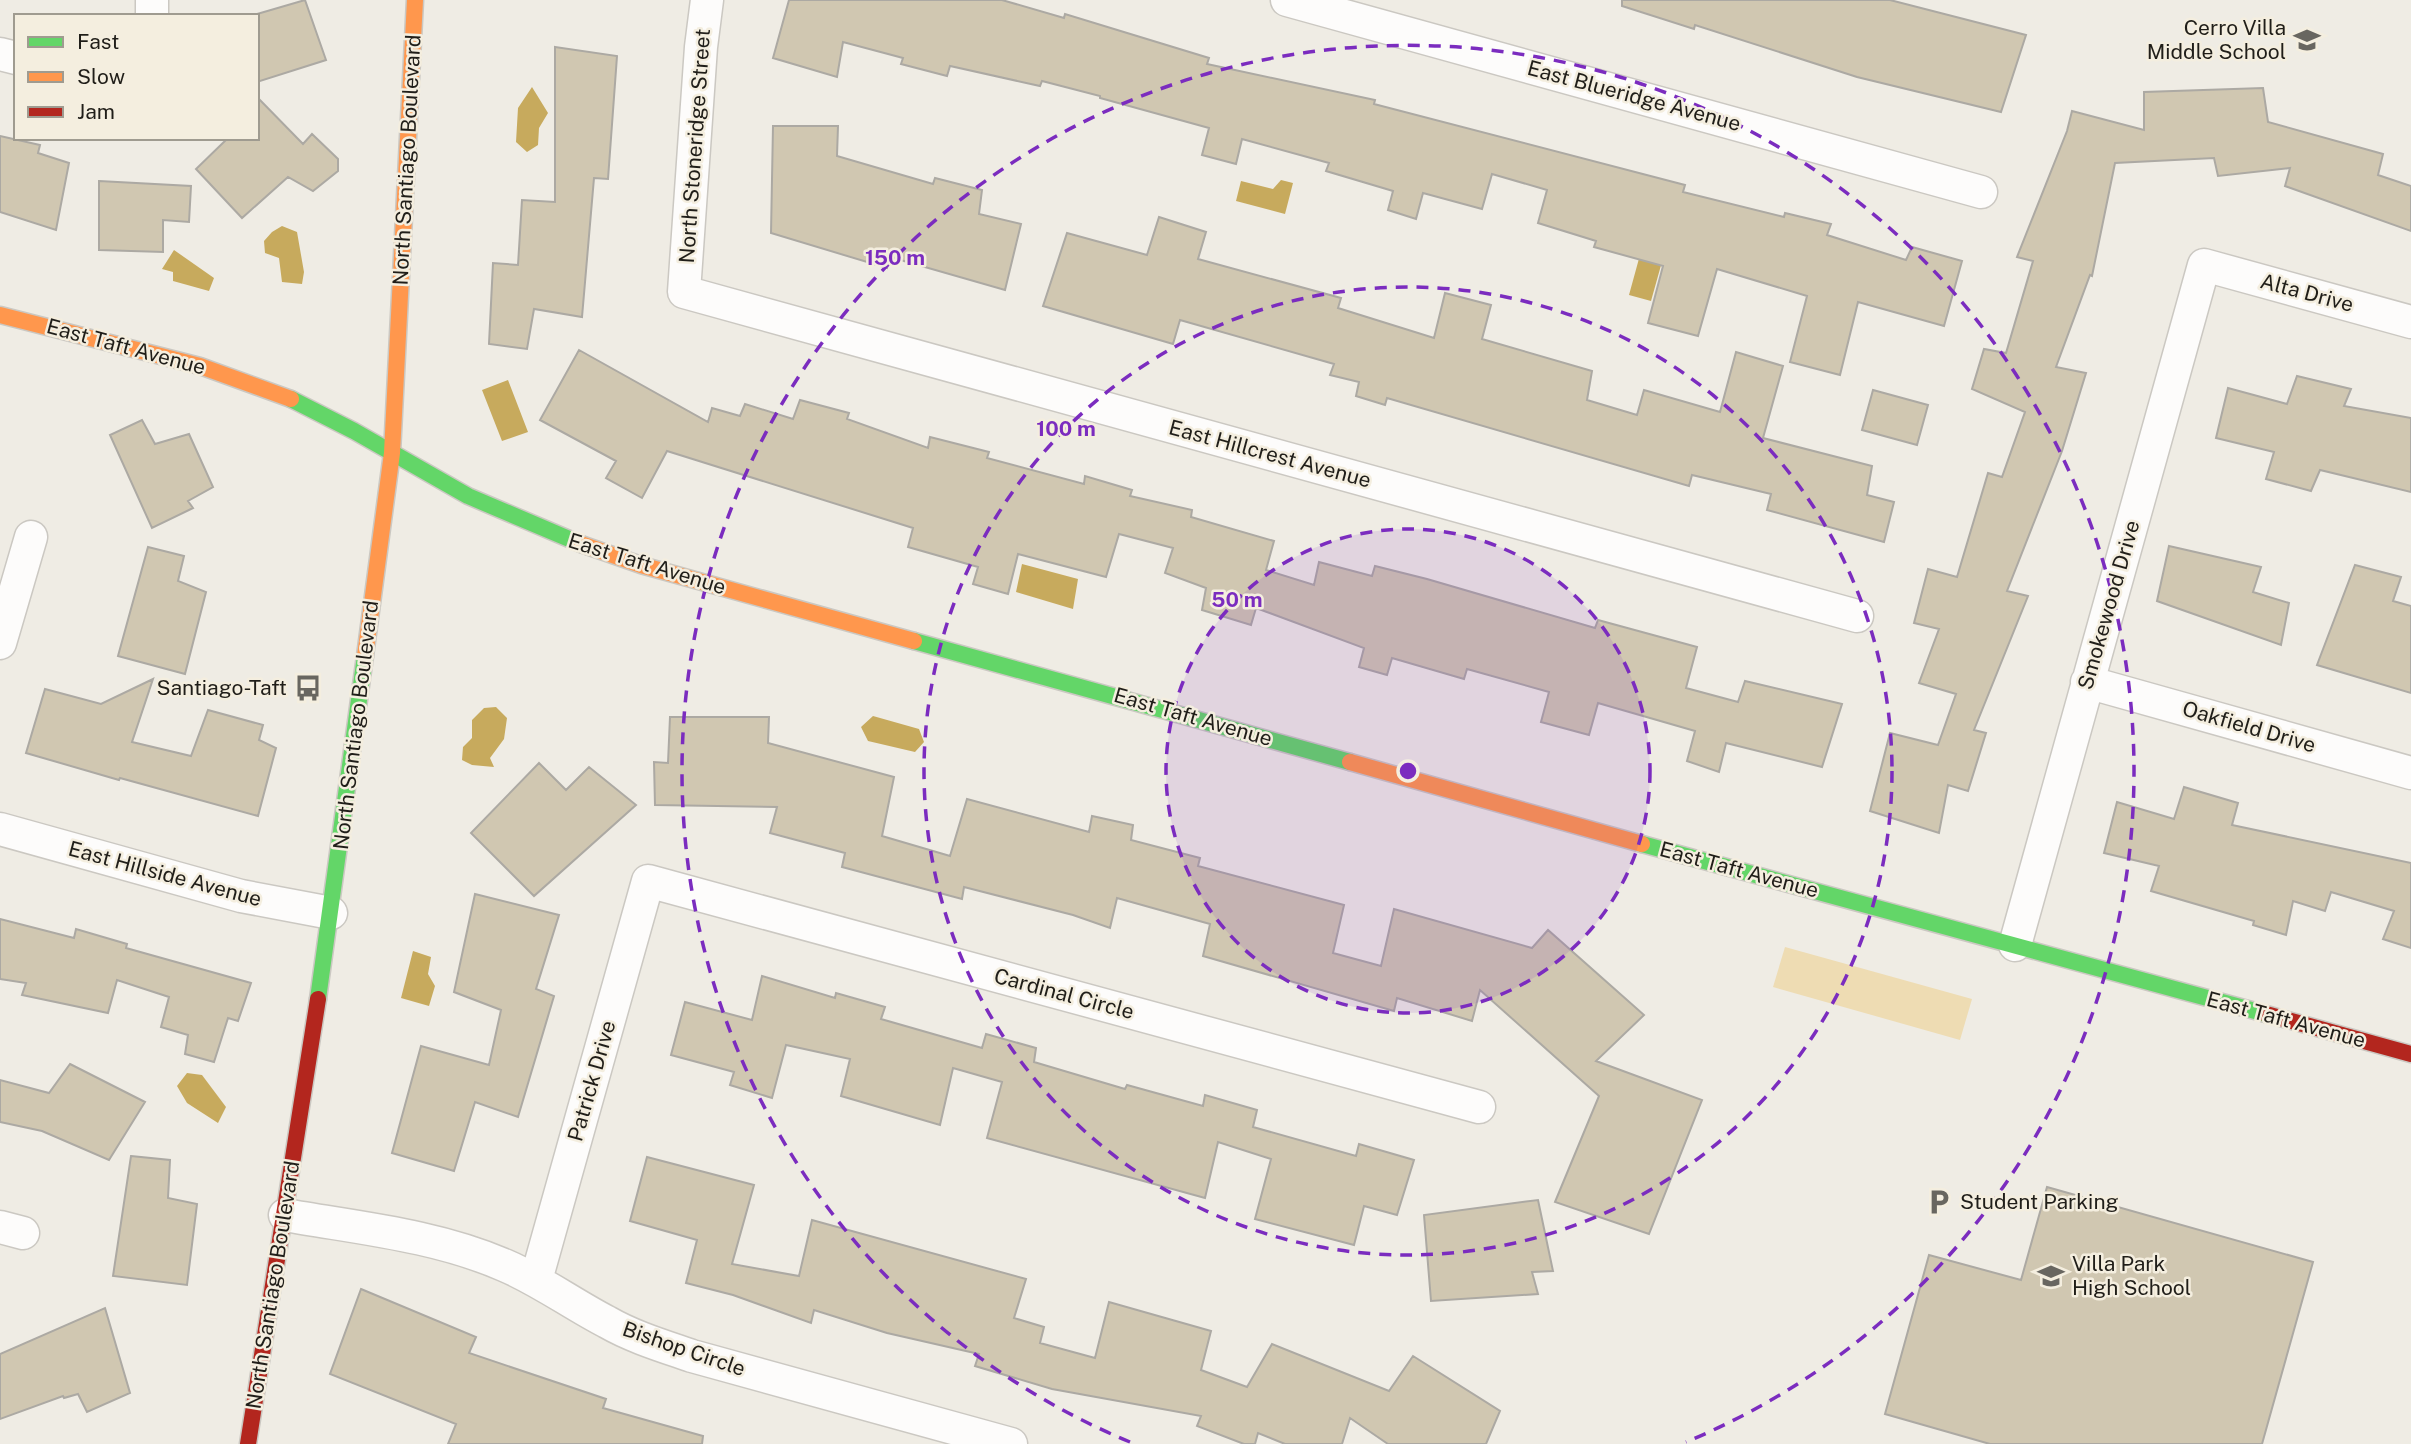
<svg xmlns="http://www.w3.org/2000/svg" width="2411" height="1444" font-family="'Public Sans',sans-serif">
<rect width="100%" height="100%" fill="#efece4"/>
<path fill="#eedcb3" d="M 1785,947 L 1972,999 L 1960,1040 L 1773,987 Z"/>
<path fill="#c7aa5d" d="M 532,87 L 548,113 L 539,128 L 538,145 L 527,152 L 516,142 L 518,108 Z
M 1281,180 L 1293,183 L 1285,214 L 1236,201 L 1241,181 L 1273,189 Z
M 282,226 L 297,232 L 304,272 L 302,284 L 282,282 L 279,258 L 265,253 L 264,241 L 272,232 Z
M 1643,244 L 1665,251 L 1651,301 L 1629,295 Z
M 174,250 L 214,278 L 209,291 L 173,281 L 173,272 L 162,269 Z
M 508,380 L 528,432 L 502,441 L 482,390 Z
M 1022,564 L 1078,579 L 1073,609 L 1016,592 Z
M 496,707 L 507,718 L 504,739 L 490,758 L 494,767 L 472,765 L 462,760 L 463,747 L 472,738 L 472,720 L 484,708 Z
M 873,716 L 919,729 L 924,742 L 915,752 L 868,741 L 861,727 Z
M 413,951 L 431,957 L 428,974 L 435,986 L 429,1006 L 401,998 Z
M 187,1073 L 202,1075 L 226,1107 L 218,1123 L 187,1103 L 177,1086 Z"/>
<path fill="#d0c7b1" stroke="#aca9a3" stroke-width="2" d="M 305,0 L 326,60 L 257,82 L 257,14 Z
M 789,0 L 1002,0 L 1064,18 L 1065,14 L 1209,58 L 1207,64 L 1375,100 L 1374,104 L 1685,185 L 1683,192 L 1784,217 L 1785,213 L 1831,224 L 1827,235 L 1906,260 L 1912,247 L 1962,261 L 1944,326 L 1858,302 L 1840,375 L 1790,362 L 1807,296 L 1717,269 L 1698,336 L 1648,323 L 1663,266 L 1594,247 L 1596,241 L 1538,223 L 1547,190 L 1492,174 L 1482,209 L 1423,193 L 1416,219 L 1388,210 L 1393,191 L 1326,171 L 1329,163 L 1242,139 L 1236,164 L 1202,155 L 1209,128 L 1100,98 L 1100,96 L 1042,81 L 1040,86 L 950,66 L 947,76 L 901,64 L 903,58 L 843,42 L 837,77 L 773,58 Z
M 1622,0 L 1890,0 L 2026,35 L 2001,112 L 1857,77 L 1695,25 L 1694,29 L 1622,6 Z
M 555,47 L 617,56 L 608,179 L 594,178 L 582,317 L 534,309 L 527,349 L 489,344 L 493,263 L 518,265 L 522,200 L 555,202 Z
M 2263,88 L 2268,122 L 2383,154 L 2378,175 L 2411,186 L 2411,231 L 2285,186 L 2290,168 L 2218,176 L 2214,158 L 2115,163 L 2092,276 L 2090,275 L 2056,367 L 2086,373 L 2062,451 L 2007,591 L 2028,596 L 1974,730 L 1986,733 L 1968,791 L 1948,785 L 1939,833 L 1870,811 L 1890,733 L 1938,745 L 1956,694 L 1919,683 L 1939,629 L 1914,623 L 1928,569 L 1957,577 L 1988,473 L 2002,477 L 2025,412 L 1972,389 L 1984,349 L 2006,353 L 2033,261 L 2017,257 L 2067,131 L 2072,111 L 2144,130 L 2144,92 Z
M 257,97 L 303,144 L 312,134 L 338,159 L 338,171 L 313,191 L 288,177 L 242,218 L 196,169 L 228,138 L 257,138 Z
M 773,126 L 838,126 L 837,156 L 933,184 L 935,178 L 982,190 L 979,214 L 1021,224 L 1005,290 L 890,257 L 887,268 L 771,233 Z
M 0,136 L 40,145 L 38,153 L 69,163 L 56,230 L 0,212 Z
M 99,181 L 191,186 L 189,222 L 163,220 L 163,252 L 99,250 Z
M 1159,217 L 1206,232 L 1198,259 L 1341,298 L 1338,308 L 1434,338 L 1445,293 L 1491,305 L 1482,339 L 1592,371 L 1587,400 L 1637,415 L 1644,390 L 1720,412 L 1736,352 L 1783,366 L 1763,438 L 1872,466 L 1867,495 L 1894,502 L 1884,542 L 1767,510 L 1771,494 L 1692,475 L 1689,486 L 1387,398 L 1385,405 L 1356,396 L 1359,382 L 1330,375 L 1334,364 L 1180,320 L 1173,344 L 1043,306 L 1067,233 L 1147,255 Z
M 579,350 L 708,422 L 712,408 L 740,416 L 745,404 L 793,419 L 800,400 L 849,413 L 847,419 L 928,448 L 930,437 L 989,452 L 987,458 L 1084,484 L 1085,476 L 1132,490 L 1130,496 L 1192,510 L 1191,517 L 1274,541 L 1266,570 L 1314,585 L 1319,562 L 1372,576 L 1375,566 L 1427,579 L 1595,628 L 1598,620 L 1697,647 L 1686,688 L 1738,702 L 1745,681 L 1842,704 L 1822,767 L 1726,743 L 1719,772 L 1687,761 L 1695,731 L 1598,703 L 1589,735 L 1541,722 L 1549,692 L 1467,669 L 1464,679 L 1392,658 L 1387,675 L 1359,667 L 1364,648 L 1256,608 L 1251,625 L 1202,610 L 1206,588 L 1165,573 L 1173,548 L 1119,534 L 1106,577 L 1018,554 L 1008,594 L 973,584 L 978,567 L 908,547 L 913,528 L 667,451 L 642,498 L 606,478 L 616,461 L 540,420 Z
M 2297,376 L 2351,389 L 2344,406 L 2411,418 L 2411,492 L 2320,470 L 2311,491 L 2266,479 L 2274,452 L 2216,438 L 2228,388 L 2287,404 Z
M 1873,390 L 1928,405 L 1917,445 L 1862,430 Z
M 142,420 L 155,444 L 189,434 L 213,487 L 188,501 L 193,508 L 152,528 L 110,435 Z
M 2169,546 L 2261,567 L 2253,592 L 2289,603 L 2281,645 L 2157,601 Z
M 148,547 L 184,556 L 178,581 L 206,592 L 185,674 L 118,656 Z
M 2355,565 L 2401,577 L 2393,601 L 2411,606 L 2411,693 L 2317,665 Z
M 153,679 L 132,742 L 191,756 L 208,710 L 263,725 L 259,740 L 276,748 L 258,816 L 120,778 L 119,780 L 26,753 L 45,689 L 101,704 Z
M 670,717 L 769,717 L 768,743 L 894,777 L 882,836 L 950,856 L 967,799 L 1089,832 L 1092,816 L 1133,825 L 1131,840 L 1200,858 L 1198,866 L 1344,905 L 1333,953 L 1381,966 L 1394,909 L 1532,948 L 1548,930 L 1644,1015 L 1596,1061 L 1702,1100 L 1649,1234 L 1555,1202 L 1599,1096 L 1480,990 L 1472,1021 L 1397,998 L 1394,1011 L 1203,956 L 1210,924 L 1117,898 L 1110,928 L 1073,915 L 964,887 L 962,899 L 842,867 L 845,853 L 770,833 L 777,807 L 655,805 L 654,762 L 668,763 Z
M 539,763 L 566,790 L 589,767 L 636,805 L 534,896 L 471,833 Z
M 2184,787 L 2238,803 L 2232,825 L 2411,863 L 2411,948 L 2383,939 L 2394,911 L 2331,892 L 2325,911 L 2293,901 L 2286,935 L 2253,925 L 2254,921 L 2151,891 L 2159,866 L 2104,853 L 2117,802 L 2174,819 Z
M 475,894 L 559,915 L 536,989 L 554,996 L 518,1117 L 475,1102 L 454,1171 L 392,1153 L 421,1046 L 489,1065 L 501,1010 L 454,992 Z
M 0,919 L 74,938 L 76,929 L 127,944 L 126,948 L 251,983 L 238,1021 L 228,1018 L 214,1062 L 185,1054 L 188,1035 L 161,1027 L 169,997 L 117,980 L 108,1013 L 22,995 L 26,983 L 0,979 Z
M 762,976 L 835,998 L 836,993 L 885,1007 L 881,1019 L 982,1048 L 986,1034 L 1036,1048 L 1034,1062 L 1125,1089 L 1127,1085 L 1203,1106 L 1205,1095 L 1257,1110 L 1253,1127 L 1356,1156 L 1359,1144 L 1414,1160 L 1397,1215 L 1364,1206 L 1354,1245 L 1255,1219 L 1271,1159 L 1218,1142 L 1205,1198 L 987,1138 L 1002,1082 L 953,1068 L 940,1125 L 841,1096 L 850,1059 L 786,1045 L 772,1098 L 730,1085 L 734,1072 L 671,1055 L 685,1002 L 752,1020 Z
M 70,1064 L 145,1102 L 109,1160 L 42,1131 L 0,1122 L 0,1080 L 49,1093 Z
M 131,1156 L 170,1160 L 168,1198 L 197,1204 L 187,1285 L 113,1276 Z
M 647,1157 L 754,1185 L 732,1264 L 799,1276 L 812,1220 L 1026,1279 L 1014,1318 L 1044,1327 L 1040,1343 L 1095,1358 L 1109,1302 L 1211,1331 L 1201,1370 L 1247,1387 L 1272,1344 L 1389,1391 L 1413,1356 L 1500,1411 L 1486,1444 L 1388,1444 L 1350,1418 L 1342,1444 L 1285,1444 L 1258,1433 L 1255,1444 L 1244,1444 L 1197,1426 L 1201,1416 L 1052,1389 L 975,1366 L 979,1354 L 887,1333 L 814,1310 L 811,1323 L 733,1295 L 686,1283 L 697,1240 L 630,1221 Z
M 2047,1187 L 2313,1262 L 2262,1444 L 1990,1444 L 1885,1414 L 1929,1255 L 2021,1280 Z
M 1538,1200 L 1553,1271 L 1532,1272 L 1538,1294 L 1431,1301 L 1424,1215 Z
M 361,1289 L 476,1337 L 469,1353 L 606,1399 L 603,1408 L 703,1436 L 702,1444 L 448,1444 L 456,1424 L 330,1374 Z
M 105,1308 L 130,1393 L 87,1412 L 78,1394 L 64,1398 L 63,1396 L 0,1419 L 0,1354 Z"/>
<g fill="none" stroke-linecap="round" stroke-linejoin="round">
<g stroke="#cbc8c2" stroke-width="35">
<path id="street" d="M 707,0 L 701,47 L 684,292 L 1857,616
M 1287,0 L 1981,192
M 152,16 L 152,0
M 0,54 L 16,58
M 0,643 L 31,537
M 2087,682 L 2411,773
M 0,829 L 241,896 L 331,913
M 2015,945 L 2204,265 L 2411,322
M 285,1215 C 358,1228 435,1235 504,1265 C 540,1280 572,1304 607,1322 C 633,1337 663,1346 692,1356 L 1011,1444
M 0,1227 L 23,1233
M 536,1280 L 648,881 L 1479,1107"/>
</g>
<g stroke="#cbc8c2" stroke-width="19">
<path id="fast" d="M 291,399 L 354,431 L 468,496 L 581,544
M 914,641 L 1350,762
M 1642,844 L 2266,1014
M 318,999 L 365,656"/>
</g>
<g stroke="#cbc8c2" stroke-width="19">
<path id="slow" d="M 0,315 L 200,366 L 291,399
M 581,544 L 641,565 L 914,641
M 365,656 L 392,453 L 415,0
M 1350,762 L 1642,844"/>
</g>
<g stroke="#cbc8c2" stroke-width="19">
<path id="jam" d="M 2266,1014 L 2411,1054
M 248,1444 L 318,999"/>
</g>
<use href="#street" stroke="#fdfcfb" stroke-width="32"/>
<use href="#fast" stroke="#63d668" stroke-width="16"/>
<use href="#slow" stroke="#ff974d" stroke-width="16"/>
<use href="#jam" stroke="#b3261e" stroke-width="16"/>
</g>
<circle cx="1408" cy="771" r="242" fill="#7b2cbf" fill-opacity=".12"/>
<g fill="none" stroke="#7b2cbf" stroke-width="3.5" stroke-dasharray="12 9">
<circle cx="1408" cy="771" r="242"/>
<circle cx="1408" cy="771" r="484"/>
<path d="M1130 1442A726 726 0 1 1 1686 1442"/>
</g>
<defs>
<g id="school-bare" transform="scale(2.1)"><path d="M0-5L7-2L0 1L-7-2ZM-4 1L0 2.5L4 1V4Q0 6-4 4Z" fill="#686660" stroke="#f4eedf" stroke-width="2.5" paint-order="stroke"/></g>
<g id="bus-bare" transform="scale(2.1)"><path d="M-5-6H5V4H4V6H2V4H-2V6H-4V4H-5ZM-3.5-4V0h7V-4ZM-3.5 1.2v1.5H-2V1.2ZM2 1.2v1.5H3.5V1.2Z" fill="#686660" stroke="#f4eedf" stroke-width="2.5" paint-order="stroke"/></g>
<g id="parking-bare" transform="scale(2.1)"><path d="M-3.5-5.5H1a3.5 3.5 0 0 1 0 7H-1V5.5H-3.5ZM-1-3.4V-.6H.8a1.4 1.4 0 0 0 0-2.8Z" fill="#686660" stroke="#f4eedf" stroke-width="2.5" paint-order="stroke"/></g>
</defs>
<g fill-rule="evenodd">
<use href="#school-bare" x="2307" y="40"/>
<use href="#bus-bare" x="308" y="688"/>
<use href="#parking-bare" x="1939" y="1202"/>
<use href="#school-bare" x="2051" y="1276"/>
</g>
<g text-anchor="middle" stroke-width="5" stroke-linejoin="round" paint-order="stroke">
<g font-size="21" fill="#201e19" stroke="#f4eedf" text-anchor="end">
<text x="2286" y="35">Cerro Villa<tspan x="2286" dy="24">Middle School</tspan></text>
<text x="287" y="695">Santiago-Taft</text>
<text x="1960" y="1209" text-anchor="start">Student Parking</text>
<text x="2072" y="1271" text-anchor="start">Villa Park<tspan x="2072" dy="24">High School</tspan></text>
</g>
<g font-size="21" fill="#201e19" stroke="#f4eedf">
<text transform="translate(1634 96) rotate(15)" y="7">East Blueridge Avenue</text>
<text transform="translate(695 146) rotate(-86)" y="7">North Stoneridge Street</text>
<text transform="translate(407 160) rotate(-87)" y="7">North Santiago Boulevard</text>
<text transform="translate(2307 293) rotate(15)" y="7">Alta Drive</text>
<text transform="translate(126 347) rotate(15)" y="7">East Taft Avenue</text>
<text transform="translate(1270 454) rotate(15)" y="7">East Hillcrest Avenue</text>
<text transform="translate(647 564) rotate(17)" y="7">East Taft Avenue</text>
<text transform="translate(2109 605) rotate(-74)" y="7">Smokewood Drive</text>
<text transform="translate(1193 717) rotate(16)" y="7">East Taft Avenue</text>
<text transform="translate(356 725) rotate(-83)" y="7">North Santiago Boulevard</text>
<text transform="translate(2249 727) rotate(16)" y="7">Oakfield Drive</text>
<text transform="translate(1739 870) rotate(15)" y="7">East Taft Avenue</text>
<text transform="translate(165 874) rotate(15)" y="7">East Hillside Avenue</text>
<text transform="translate(1064 994) rotate(15)" y="7">Cardinal Circle</text>
<text transform="translate(2286 1020) rotate(15)" y="7">East Taft Avenue</text>
<text transform="translate(592 1081) rotate(-74)" y="7">Patrick Drive</text>
<text transform="translate(273 1285) rotate(-81)" y="7">North Santiago Boulevard</text>
<text transform="translate(684 1349) rotate(19)" y="7">Bishop Circle</text>
</g>
</g>
<circle cx="1408" cy="771" r="10" fill="#7b2cbf" stroke="#f4eedf" stroke-width="3.5"/>
<g font-size="21" text-anchor="middle" font-weight="bold" fill="#7b2cbf" stroke="#f4eedf" stroke-width="5" stroke-linejoin="round" paint-order="stroke">
<text x="895" y="265">150 m</text>
<text x="1066" y="436">100 m</text>
<text x="1237" y="607">50 m</text>
</g>
<rect x="14" y="14" width="245" height="126" fill="#f4eedf" stroke="#9f9b90" stroke-width="2"/>
<rect x="28" y="37" width="35" height="10" fill="#63d668" stroke="#9f9b90" stroke-width="2"/>
<text x="77" y="49" font-size="21" fill="#201e19">Fast</text>
<rect x="28" y="72" width="35" height="10" fill="#ff974d" stroke="#9f9b90" stroke-width="2"/>
<text x="77" y="84" font-size="21" fill="#201e19">Slow</text>
<rect x="28" y="107" width="35" height="10" fill="#b3261e" stroke="#9f9b90" stroke-width="2"/>
<text x="77" y="119" font-size="21" fill="#201e19">Jam</text>
</svg>
